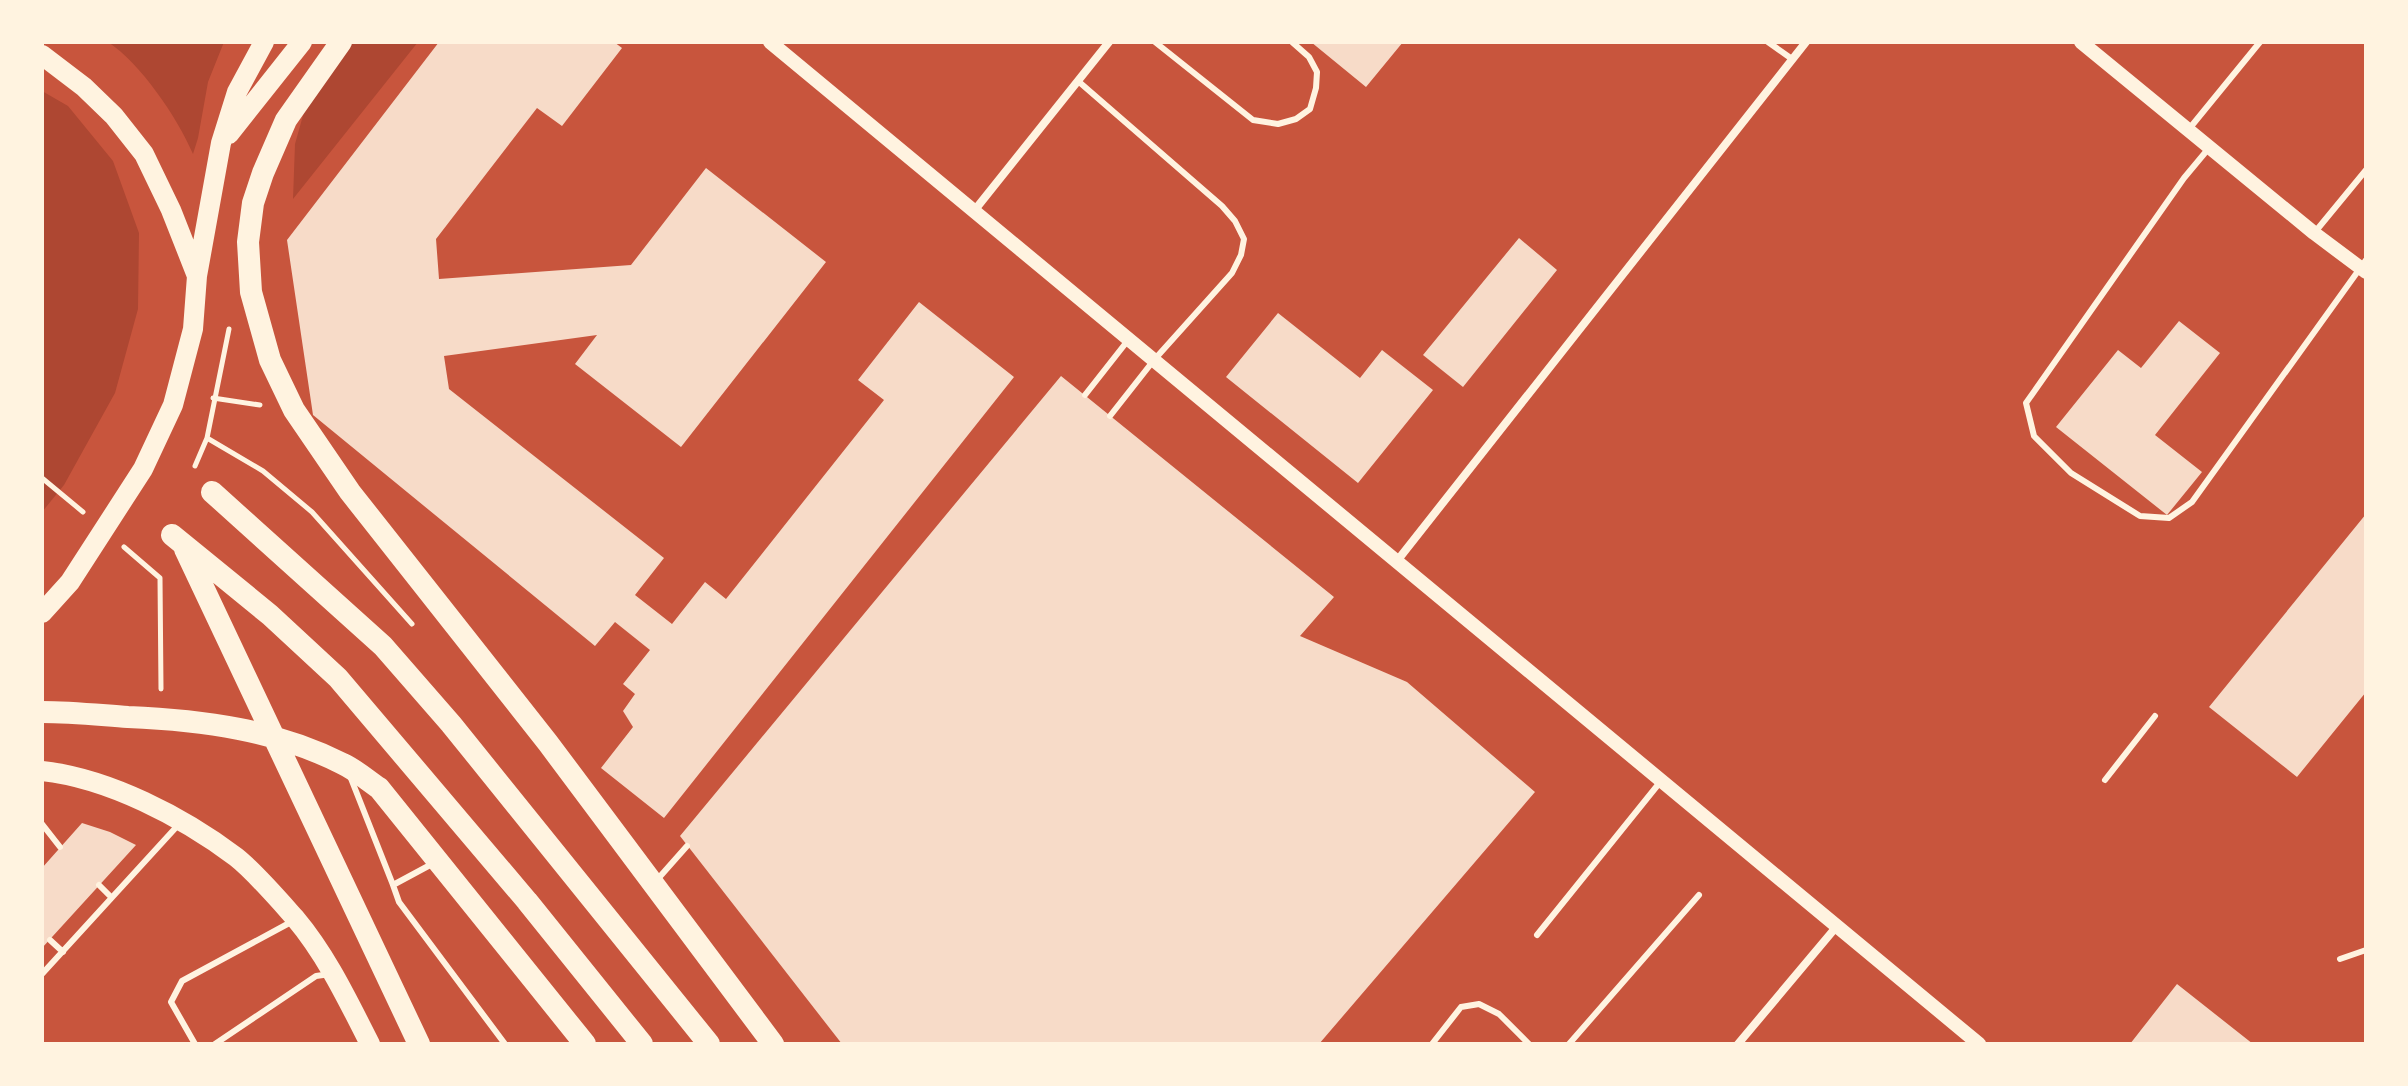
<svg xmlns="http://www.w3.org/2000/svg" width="2408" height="1086" font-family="'Varela Round',sans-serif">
<rect width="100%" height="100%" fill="#c8553d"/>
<path fill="#ae4732" d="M 108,42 L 224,42 L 208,82 L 198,138 L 193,154 C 177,117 141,64 108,42 Z
M 344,42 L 418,42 L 293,199 L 295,144 L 313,80 Z
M 42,91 L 68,106 L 113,161 L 139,233 L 138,309 L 115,393 L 64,485 L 42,512 Z"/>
<path fill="#f7dbc8" d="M 439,42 L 614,42 L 622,48 L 562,126 L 537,108 L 436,239 L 439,279 L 631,265 L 706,168 L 826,262 L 681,447 L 575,364 L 597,335 L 444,356 L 449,389 L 664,558 L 635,595 L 672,624 L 705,582 L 726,599 L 884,400 L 858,380 L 919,302 L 1014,377 L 664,818 L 601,768 L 633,727 L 623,711 L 635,694 L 623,684 L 650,650 L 615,622 L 595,646 L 313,415 L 287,240 Z
M 1311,42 L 1403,42 L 1366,87 Z
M 1519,238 L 1557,270 L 1463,387 L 1423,355 Z
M 1278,313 L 1360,378 L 1382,350 L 1433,390 L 1358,483 L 1226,377 Z
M 2179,321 L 2220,353 L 2155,435 L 2202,472 L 2167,515 L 2056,427 L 2118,350 L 2141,368 Z
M 1061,376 L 1334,597 L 1300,636 L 1407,682 L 1535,792 L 1319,1044 L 842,1044 L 680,836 Z
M 2366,514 L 2366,692 L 2297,777 L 2209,707 Z
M 82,823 L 110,832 L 136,845 L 42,948 L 42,868 Z
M 2177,984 L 2253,1044 L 2130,1044 Z"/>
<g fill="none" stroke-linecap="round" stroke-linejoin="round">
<path stroke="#fff3e0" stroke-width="5" d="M 213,398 L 260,405
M 207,438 L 263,471 L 312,512 L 412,624
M 195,466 L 207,438 L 229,329
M 42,478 L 83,512
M 124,547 L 160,578 L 161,689"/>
<path stroke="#fff3e0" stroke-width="6" d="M 1155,42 L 1253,120 L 1278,124 L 1296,119 L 1310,109 L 1316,88 L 1317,72 L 1309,57 L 1292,42
M 1768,42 L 1792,59
M 1078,81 L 1222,206 L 1235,221 L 1244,239 L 1241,255 L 1232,273 L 1154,360 L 1110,416
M 2189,129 L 2260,42
M 2209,148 L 2184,178 L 2026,403 L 2034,436 L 2071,473 L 2140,516 L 2169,518 L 2192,502 L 2366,260
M 2315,232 L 2366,170
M 1085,395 L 1129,339
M 350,776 L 393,885 L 432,864
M 2105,780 L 2155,716
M 42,824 L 60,847
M 656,881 L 687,846
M 99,885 L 111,897
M 393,885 L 399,902 L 505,1044
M 1537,935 L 1661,781
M 50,940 L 63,952
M 2340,959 L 2366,950
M 42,974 L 180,823
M 195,1044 L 171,1002 L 182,981 L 293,921
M 215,1044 L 316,976 L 330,974
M 1432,1044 L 1461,1007 L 1479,1004 L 1499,1014 L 1529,1044
M 1569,1044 L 1699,895"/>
<path stroke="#fff3e0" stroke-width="8" d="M 974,211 L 1109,42
M 1397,561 L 1806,42
M 1738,1044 L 1837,926"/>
<path stroke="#fff3e0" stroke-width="14" d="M 770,42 L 1979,1044
M 2081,42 L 2314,233 L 2366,272"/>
<path stroke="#fff3e0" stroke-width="20" d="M 42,55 L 84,87 L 114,116 L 144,154 L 171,210 L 197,276
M 229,134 L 302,42
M 42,613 L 70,582 L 143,469 L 173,405 L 193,329 L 197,276 L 221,143 L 237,92 L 264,42
M 42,771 C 108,778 183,817 236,857 C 254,871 279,900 295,918 C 327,956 348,1001 370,1044"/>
<path stroke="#fff3e0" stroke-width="22" d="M 341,42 L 286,120 L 263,173 L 253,203 L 248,242 L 251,292 L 270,360 L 294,410 L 350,492 L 548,743 L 773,1044
M 212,492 L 383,646 L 451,724 L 709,1044
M 172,535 L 270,615 L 338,678 L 527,901 L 642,1044
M 185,549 L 419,1044
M 42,712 C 71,712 99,715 128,717 C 202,720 277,730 343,764 C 356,770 367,780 379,788 L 585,1044"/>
</g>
<rect width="2408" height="1086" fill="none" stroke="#fff3e0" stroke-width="88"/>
</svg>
